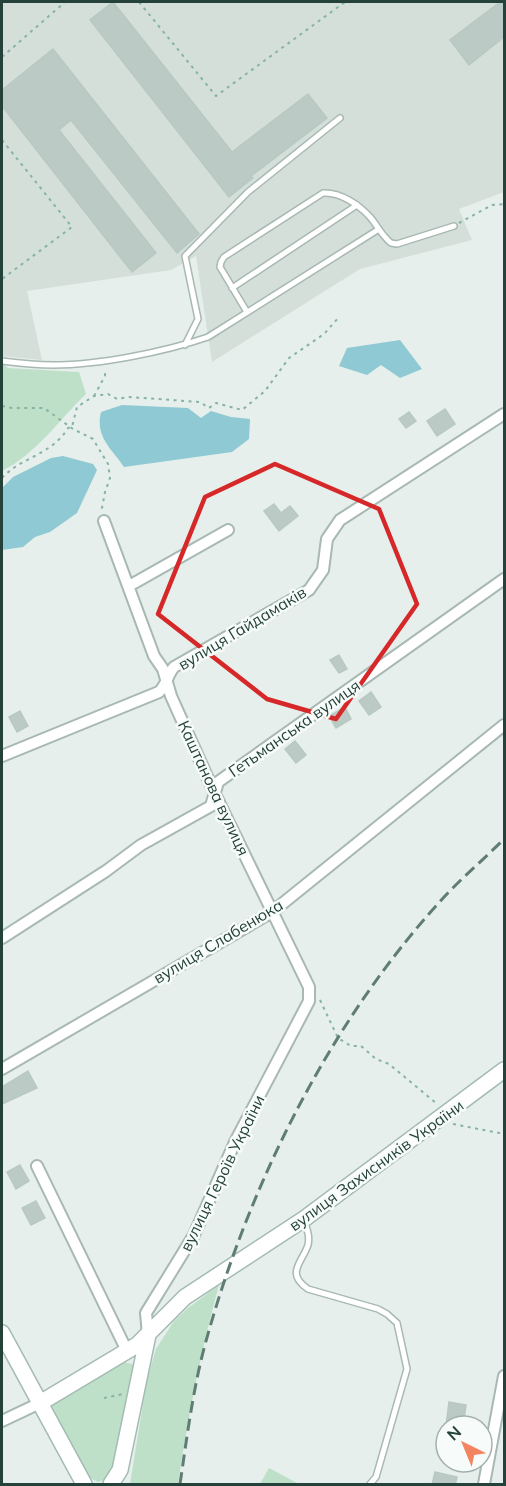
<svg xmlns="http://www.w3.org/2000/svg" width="506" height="1486" font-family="Mulish,sans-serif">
<rect width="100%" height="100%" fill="#e6efeb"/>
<path fill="#d4dfda" d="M 2,2 L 504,2 L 504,192 L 459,209 L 472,240 L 360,269 L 212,362 L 196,256 L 171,270 L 27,291 L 42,360 L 2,356 Z"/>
<path fill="#bfe0c8" d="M 2,363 L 8,368 L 79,372 L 86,394 C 59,420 36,454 2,471 Z
M 219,1285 C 201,1351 188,1417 178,1484 L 130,1484 L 147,1379 L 156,1349 L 174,1321 L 188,1308 Z
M 122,1362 L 133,1364 L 135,1368 L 114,1467 L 107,1479 L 98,1482 L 88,1477 L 50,1405 Z
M 269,1468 L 299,1484 L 260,1484 Z"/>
<path fill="#8ec9d4" d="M 400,340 L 422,369 L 400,378 L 381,365 L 367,375 L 339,366 L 347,348 Z
M 122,405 L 188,408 L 201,418 L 211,411 L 231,417 L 250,419 L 249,439 L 232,452 L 124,467 C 111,448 95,437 101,412 Z
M 63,456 L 93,464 L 97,470 L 77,513 L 50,532 L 35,537 L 23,547 L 2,550 L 2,488 L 13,477 L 51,458 Z"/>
<path fill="#bbcac4" stroke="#b8c9c2" stroke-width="1.5" d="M 113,2 L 232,152 L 308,94 L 327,118 L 251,176 L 253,178 L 229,197 L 90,20 Z
M 500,2 L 504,2 L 504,37 L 469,65 L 450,40 Z
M 53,49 L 199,234 L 177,253 L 71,120 L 59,130 L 156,253 L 132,272 L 2,106 L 2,90 Z
M 445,409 L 455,424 L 437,436 L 427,421 Z
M 409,412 L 416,421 L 406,428 L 399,419 Z
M 274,504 L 281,513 L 290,506 L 298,516 L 279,531 L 264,511 Z
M 339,655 L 347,669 L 339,673 L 330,660 Z
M 371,692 L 381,707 L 369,715 L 359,701 Z
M 345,707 L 351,719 L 336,728 L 329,716 Z
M 20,711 L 28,726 L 17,732 L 9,717 Z
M 295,741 L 306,755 L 296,763 L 285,749 Z
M 28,1071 L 37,1088 L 2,1104 L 2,1087 Z
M 20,1165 L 29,1181 L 16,1189 L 7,1172 Z
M 36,1201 L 45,1218 L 31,1225 L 22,1208 Z
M 449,1402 L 466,1405 L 463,1426 L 446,1426 Z
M 435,1472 L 457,1477 L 455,1485 L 432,1485 Z"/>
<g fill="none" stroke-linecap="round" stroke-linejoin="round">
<g stroke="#a8b8b2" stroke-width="8">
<path id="lane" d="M 232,288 L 357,205
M 247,312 L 220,267 L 221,262 L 224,257 L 323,193 C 340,192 358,204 370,217 C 377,225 382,236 391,243 L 397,244 L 454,226
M 185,345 L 198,319 L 185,256 L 248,192 L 340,118
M 2,361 C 18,363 36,365 53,365 C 99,365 164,352 208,337 L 379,229
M 304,1221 C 307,1229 310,1236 308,1245 C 302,1263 285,1273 308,1289 L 378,1309 L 387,1314 L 397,1323 L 407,1369 L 376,1477 L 370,1484"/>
</g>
<g stroke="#a8b8b2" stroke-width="14">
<path id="street" d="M 104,521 L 154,656 L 163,669 L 171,696 L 214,792 L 309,987 L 309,1001 L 235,1142 L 194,1235 L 146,1313 L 148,1335
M 129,586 L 228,530
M 2,756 L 159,692 C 167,685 167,675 174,667 L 309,590 L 323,570 L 327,539 L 340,520 L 504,414
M 2,938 L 106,871 L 141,845 L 211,806 L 218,782 L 504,579
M 2,1069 L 272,912 L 504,725
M 37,1166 L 127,1351
M 2,1421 L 40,1403
M 484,1484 L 504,1376"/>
</g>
<g stroke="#a4bbb3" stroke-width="18">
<path id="secondary" d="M 2,1333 L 84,1484
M 40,1403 L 137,1345 L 185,1297 L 304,1219 L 504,1070
M 111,1484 L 120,1470 L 148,1335"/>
</g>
<path stroke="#86b3a5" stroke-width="2" stroke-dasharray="3 4.5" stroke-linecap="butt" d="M 139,2 L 216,96 L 345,2
M 2,57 L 65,2
M 2,140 L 72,227 L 2,279
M 459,223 L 492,205 L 504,204
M 94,396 L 105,376 L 105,369
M 2,406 L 12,408 L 44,408 L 73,429 L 93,439 L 108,464 L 110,478 L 105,492 L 101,513
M 2,478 C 21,457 52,455 68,428 L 72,427 L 77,407 L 94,396 L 108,394 L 117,399 L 129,397 L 200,402 L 209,408 L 216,403 L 242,410 L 265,391 L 289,358 L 324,334 L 339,317
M 320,1000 L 338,1038 L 351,1046 L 361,1046 L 376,1059 L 389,1064 L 436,1103
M 453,1124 L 499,1133 L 504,1131
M 104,1398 L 123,1394"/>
<use href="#lane" stroke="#fff" stroke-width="5"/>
<use href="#street" stroke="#fff" stroke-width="10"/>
<use href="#secondary" stroke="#fff" stroke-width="15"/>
<path stroke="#5f7d75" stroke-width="3" stroke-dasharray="12 6" stroke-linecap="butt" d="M 180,1484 C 187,1437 193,1388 206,1341 C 250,1182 332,1018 445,896 C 464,876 485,858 504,839"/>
</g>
<path fill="none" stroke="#d62828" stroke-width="4.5" stroke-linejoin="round" d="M 275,464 L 379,509 L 417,604 L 336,719 L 267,699 L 158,614 L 205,497 Z"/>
<g text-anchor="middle" stroke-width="5" stroke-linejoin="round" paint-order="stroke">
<g font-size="16" fill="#24423a" stroke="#f7fbf9">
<text transform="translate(242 628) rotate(-31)" y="6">вулиця Гайдамаків</text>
<text transform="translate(294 728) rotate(-35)" y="6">Гетьманська вулиця</text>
<text transform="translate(214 788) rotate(65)" y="6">Каштанова вулиця</text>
<text transform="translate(218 941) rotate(-31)" y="6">вулиця Слабенюка</text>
<text transform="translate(376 1165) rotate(-36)" y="6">вулиця Захисників України</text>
<text transform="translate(222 1173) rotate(-64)" y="6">вулиця Героїв України</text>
</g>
</g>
<rect width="506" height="1486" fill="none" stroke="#24423a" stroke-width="6"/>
<g transform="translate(464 1444) rotate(317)"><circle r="28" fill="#f7fbf9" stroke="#a3b1ad" stroke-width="1.5"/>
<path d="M0-4.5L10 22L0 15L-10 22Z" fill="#f4845f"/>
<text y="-9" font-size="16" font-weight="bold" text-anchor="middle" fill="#24423a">N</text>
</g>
</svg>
